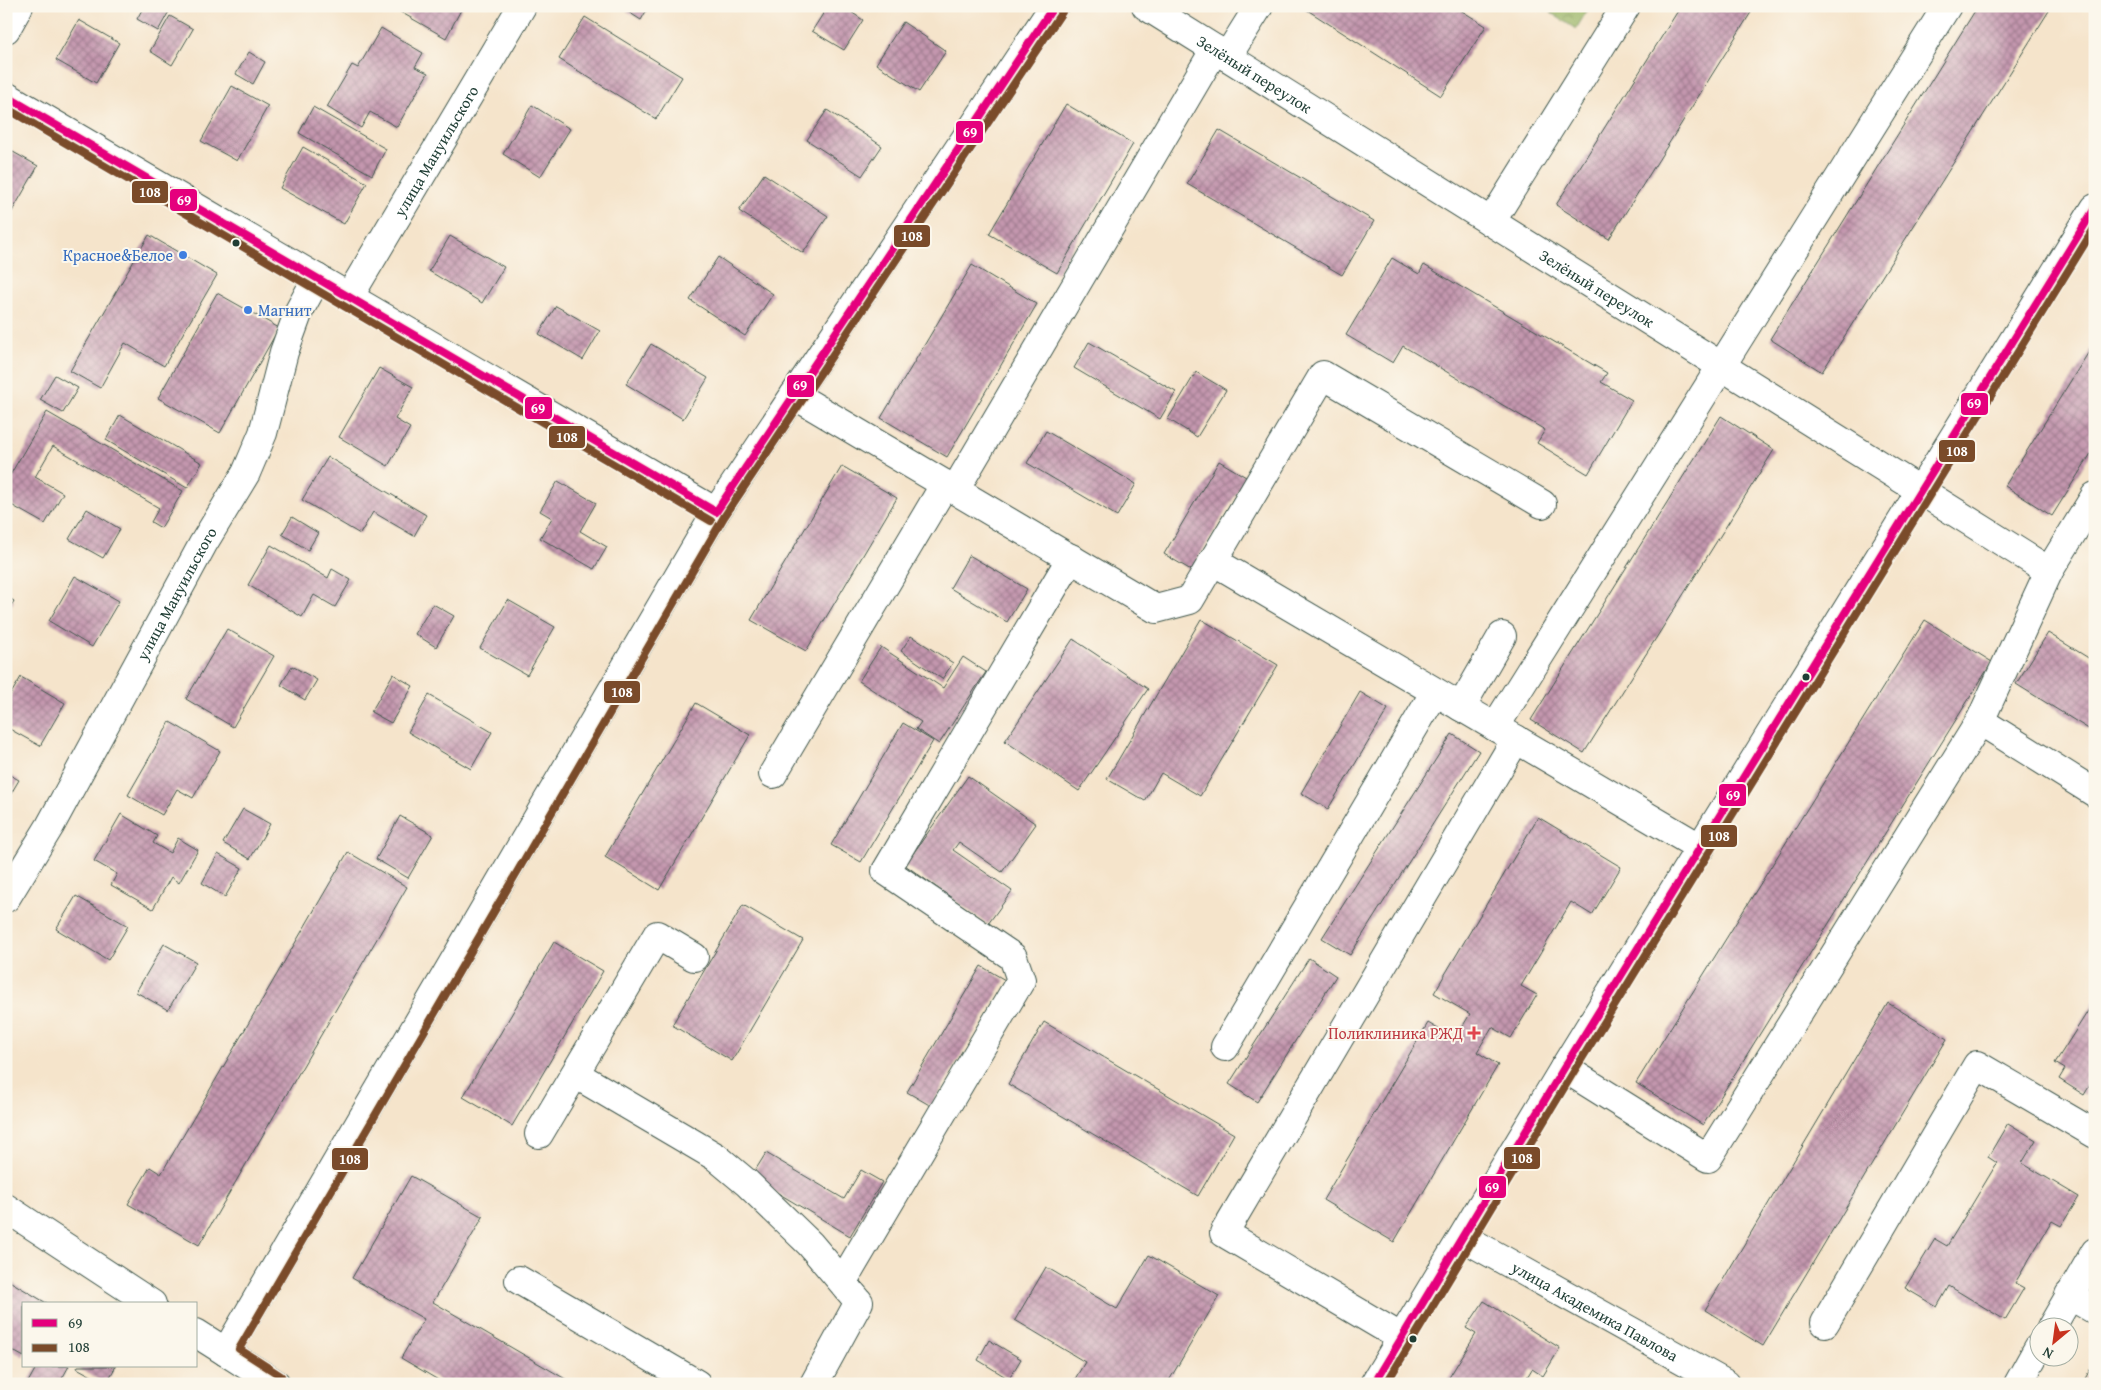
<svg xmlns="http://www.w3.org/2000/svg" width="2101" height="1390" font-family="'Gentium Book Plus',serif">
<defs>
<pattern id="forest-crowns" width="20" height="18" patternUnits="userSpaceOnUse" patternTransform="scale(1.25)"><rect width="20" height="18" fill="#9cb667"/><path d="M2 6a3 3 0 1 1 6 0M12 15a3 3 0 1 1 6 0" fill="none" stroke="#7f9556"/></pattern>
<pattern id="building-cross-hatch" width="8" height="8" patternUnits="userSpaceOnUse" patternTransform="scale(1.25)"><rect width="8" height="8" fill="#c497af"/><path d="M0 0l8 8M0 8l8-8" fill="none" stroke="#9f7c8f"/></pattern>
</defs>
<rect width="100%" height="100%" fill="#fbf7ec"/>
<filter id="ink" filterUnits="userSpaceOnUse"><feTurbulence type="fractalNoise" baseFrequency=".02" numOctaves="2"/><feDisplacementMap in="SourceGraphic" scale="10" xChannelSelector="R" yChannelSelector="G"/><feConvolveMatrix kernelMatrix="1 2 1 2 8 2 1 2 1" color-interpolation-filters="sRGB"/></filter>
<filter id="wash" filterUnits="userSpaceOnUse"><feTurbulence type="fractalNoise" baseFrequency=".0096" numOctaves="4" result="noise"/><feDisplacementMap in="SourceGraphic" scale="20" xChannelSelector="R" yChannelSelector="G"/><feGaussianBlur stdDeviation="1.12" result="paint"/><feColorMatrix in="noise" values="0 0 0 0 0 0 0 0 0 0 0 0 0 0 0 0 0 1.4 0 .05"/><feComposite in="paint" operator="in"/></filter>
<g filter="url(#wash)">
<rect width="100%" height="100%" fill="#f5e4cb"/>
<path fill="url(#forest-crowns)" stroke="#5e7a4e" d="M 1556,6 L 1590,6 L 1576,29 L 1551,13 Z"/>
<g id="blocks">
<path fill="url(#building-cross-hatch)" d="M 144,6 L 172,6 L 158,31 L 137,19 Z
M 390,6 L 463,6 L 446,38 Z
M 619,6 L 649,6 L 641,20 Z
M 828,6 L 842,6 L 863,20 L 844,50 L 812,31 Z
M 1301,6 L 1454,6 L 1486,26 L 1441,96 Z
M 1681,6 L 1755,6 L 1609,239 L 1556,205 Z
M 1978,6 L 2052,6 L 1822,372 L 1770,339 Z
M 170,16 L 193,29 L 172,65 L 150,51 Z
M 585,17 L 682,77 L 656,119 L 559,59 Z
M 79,20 L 119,43 L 96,83 L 56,60 Z
M 903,22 L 946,51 L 919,92 L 876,64 Z
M 381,28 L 423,53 L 415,67 L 428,73 L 397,127 L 370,112 L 361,128 L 327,107 L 352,65 L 358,68 Z
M 249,52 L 265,62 L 253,84 L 236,74 Z
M 232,86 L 268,106 L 237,161 L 201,141 Z
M 1066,104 L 1133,144 L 1057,273 L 989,234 Z
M 532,105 L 570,129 L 540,177 L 503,154 Z
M 313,107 L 386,149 L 372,175 L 299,133 Z
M 827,110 L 882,146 L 862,176 L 807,140 Z
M 1219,130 L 1374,221 L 1342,275 L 1187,184 Z
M 303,147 L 367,183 L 344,224 L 280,188 Z
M 6,148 L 38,166 L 10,215 L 6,213 Z
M 764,174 L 828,216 L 803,253 L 739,211 Z
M 149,235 L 217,275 L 164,366 L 125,343 L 100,388 L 70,371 Z
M 450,236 L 504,267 L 482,303 L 429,271 Z
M 718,257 L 773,294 L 745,336 L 690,300 Z
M 1392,258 L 1419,274 L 1424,265 L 1607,373 L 1601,382 L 1632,400 L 1588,474 L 1537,443 L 1545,430 L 1403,346 L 1393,363 L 1346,335 Z
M 972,265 L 1037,304 L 947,457 L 881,418 Z
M 217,293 L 279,328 L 220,433 L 158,398 Z
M 556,306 L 600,331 L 583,360 L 539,334 Z
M 1089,342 L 1176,392 L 1160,419 L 1074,368 Z
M 2095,342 L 2095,447 L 2052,516 L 2005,486 Z
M 651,344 L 708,378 L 683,419 L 626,384 Z
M 379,368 L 413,387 L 395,419 L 410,428 L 388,466 L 339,437 Z
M 1196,372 L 1226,390 L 1197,437 L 1168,419 Z
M 55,375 L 78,388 L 63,413 L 40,400 Z
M 47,412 L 183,491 L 161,528 L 151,522 L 159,508 L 53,446 L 35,477 L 63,493 L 45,524 L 6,502 L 6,482 Z
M 120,415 L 202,463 L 187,488 L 106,440 Z
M 1721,416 L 1774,450 L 1584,753 L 1531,720 Z
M 1046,431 L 1136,484 L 1117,516 L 1027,463 Z
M 328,457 L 426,515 L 414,536 L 373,512 L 360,534 L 302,500 Z
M 1219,461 L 1246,477 L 1191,570 L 1164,554 Z
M 842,466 L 897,498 L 806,651 L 751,620 Z
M 558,481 L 596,503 L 580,531 L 607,547 L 594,569 L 540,538 L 552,518 L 540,511 Z
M 87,509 L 120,529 L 103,558 L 69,539 Z
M 292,517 L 318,533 L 308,550 L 282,534 Z
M 271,545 L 328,578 L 332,569 L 351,580 L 335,607 L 314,595 L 302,617 L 248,585 Z
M 969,555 L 1027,589 L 1007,622 L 950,588 Z
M 75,576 L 119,601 L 92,647 L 49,621 Z
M 6,596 L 14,601 L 6,614 Z
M 508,600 L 555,627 L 527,675 L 480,648 Z
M 433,604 L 454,616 L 436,647 L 415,634 Z
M 1201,619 L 1278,665 L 1200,796 L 1161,773 L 1145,801 L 1107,779 Z
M 1925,620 L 1992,662 L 1703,1125 L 1636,1083 Z
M 227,629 L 274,656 L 233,727 L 186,699 Z
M 2048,633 L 2095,662 L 2095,733 L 2016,684 Z
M 911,636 L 953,663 L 942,679 L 901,651 Z
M 1073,639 L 1148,689 L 1079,791 L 1005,741 Z
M 881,647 L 943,688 L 963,657 L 986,672 L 939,744 L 916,729 L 921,722 L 859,681 Z
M 292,666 L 317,680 L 305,700 L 281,685 Z
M 393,674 L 413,686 L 391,723 L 371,712 Z
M 21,677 L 65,703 L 40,746 L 6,727 L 6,702 Z
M 1360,692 L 1388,709 L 1328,809 L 1301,793 Z
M 429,695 L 492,732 L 471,769 L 408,732 Z
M 696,703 L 750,735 L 659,890 L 605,857 Z
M 170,722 L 220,751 L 193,798 L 177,789 L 162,815 L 128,795 Z
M 903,723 L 933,741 L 861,862 L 831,845 Z
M 1452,734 L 1479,751 L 1350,955 L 1322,938 Z
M 6,773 L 19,780 L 6,802 Z
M 968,776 L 1036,824 L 1002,872 L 959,842 L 953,850 L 1012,891 L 988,924 L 905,865 Z
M 243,809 L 270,824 L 250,859 L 223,843 Z
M 121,814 L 157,836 L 153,843 L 170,853 L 178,838 L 198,850 L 179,883 L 171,877 L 153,909 L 111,885 L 117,874 L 94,861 Z
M 400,816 L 433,835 L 408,878 L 376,859 Z
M 1538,817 L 1621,867 L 1592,915 L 1571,902 L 1521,986 L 1537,995 L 1511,1038 L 1492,1027 L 1477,1052 L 1498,1065 L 1394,1242 L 1323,1200 L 1428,1023 L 1455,1039 L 1470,1014 L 1434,993 Z
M 348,852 L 407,887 L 199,1245 L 128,1204 L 150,1167 L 161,1174 Z
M 218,854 L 242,868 L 225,897 L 202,883 Z
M 76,896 L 128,926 L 108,960 L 56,929 Z
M 743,905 L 803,940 L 732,1061 L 672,1025 Z
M 554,942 L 603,971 L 512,1126 L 463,1097 Z
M 164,944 L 196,962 L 168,1010 L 136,992 Z
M 1309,958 L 1336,976 L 1257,1102 L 1229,1084 Z
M 981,966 L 1005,980 L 931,1106 L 907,1092 Z
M 2095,1000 L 2095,1088 L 2090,1085 L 2084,1095 L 2059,1079 L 2065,1069 L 2055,1063 Z
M 1888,1003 L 1947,1039 L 1763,1346 L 1705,1310 Z
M 1044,1022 L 1234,1134 L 1198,1196 L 1008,1084 Z
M 2008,1123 L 2036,1140 L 2022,1163 L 2079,1197 L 2061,1226 L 2052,1221 L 2015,1283 L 2024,1288 L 2005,1320 L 1949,1286 L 1937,1307 L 1905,1288 L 1935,1239 L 1947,1246 L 1997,1163 L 1988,1157 Z
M 766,1153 L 844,1199 L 861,1170 L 882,1182 L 850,1236 L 751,1177 Z
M 411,1176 L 483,1217 L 433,1302 L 574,1384 L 445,1384 L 401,1358 L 424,1319 L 352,1278 Z
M 1149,1255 L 1219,1296 L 1167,1384 L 1072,1384 L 1085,1362 L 1015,1320 L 1046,1267 L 1117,1309 Z
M 6,1279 L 48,1304 L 24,1304 L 24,1357 L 6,1347 Z
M 1484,1301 L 1560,1348 L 1543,1376 L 1532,1369 L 1523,1384 L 1445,1384 L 1476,1334 L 1466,1328 Z
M 989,1340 L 1021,1359 L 1009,1379 L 978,1360 Z
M 2095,1361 L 2095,1384 L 2082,1384 Z
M 37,1366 L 69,1366 L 59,1384 L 27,1384 Z
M 78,1366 L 116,1366 L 106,1384 L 77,1368 Z"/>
</g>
</g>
<g filter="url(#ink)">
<use href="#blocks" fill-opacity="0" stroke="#3f564b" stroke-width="1"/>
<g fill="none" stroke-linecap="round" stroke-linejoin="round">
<g stroke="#3f564b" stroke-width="30">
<g id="minor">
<path id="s1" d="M 1146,6 L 2049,571"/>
<path d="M 6,29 L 19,6"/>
<path d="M 1227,57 L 1259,6"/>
<path d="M 1491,222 L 1626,6"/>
<path id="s2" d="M 349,297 L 522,6"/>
<path d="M 794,395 L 1156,609 L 1190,600 L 1213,561"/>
<path d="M 955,490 L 1215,49"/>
<path d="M 1542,504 L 1323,375 L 1213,561 L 1701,848"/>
<path d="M 716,512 L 1054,6"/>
<path d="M 1461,707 L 1502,636"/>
<path d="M 1980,721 L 2049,571 L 2095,496"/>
<path d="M 1495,727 L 1947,6"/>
<path d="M 773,774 L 945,484"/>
<path id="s3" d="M 6,898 L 50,826 L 203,544 L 246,473 L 263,433 L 284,352 L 299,311 L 317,278"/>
<path d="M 1225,1047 L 1435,692"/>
<path d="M 1564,1068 L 1708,1158 L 1980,721 L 2095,793"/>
<path d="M 575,1074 L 716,1157 L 747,1183 L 810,1244 L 859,1302 L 814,1384"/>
<path d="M 539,1134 L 657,935 L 694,957"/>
<path d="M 6,1208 L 152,1304"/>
<path id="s4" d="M 1464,1238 L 1726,1384"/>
<path d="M 519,1280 L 697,1384"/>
<path d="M 843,1281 L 1021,980 L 1013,957 L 886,871 L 1071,558"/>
<path d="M 2069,1295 L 2095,1310"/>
<path d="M 1825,1323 L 1977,1065 L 2095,1134"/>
<path d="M 2051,1328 L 2095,1252"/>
<path d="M 196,1333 L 226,1352"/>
<path d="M 1402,1338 L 1224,1233 L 1516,739"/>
<path d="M 1374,1384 L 1564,1068 L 2095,208"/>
<path d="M 2018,1384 L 2038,1348"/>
</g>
</g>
<g stroke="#3f564b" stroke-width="30">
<path id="major" d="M 6,96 L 716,512 L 226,1352 L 276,1384"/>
</g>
<use href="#minor" stroke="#fff" stroke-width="28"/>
<use href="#major" stroke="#fff" stroke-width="28"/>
<g stroke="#fbf7ec" stroke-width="11">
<path id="bus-1" d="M 6,96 L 716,512
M 716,512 L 1054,6
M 1374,1384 L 1564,1068 L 2095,208"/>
</g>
<g stroke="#fbf7ec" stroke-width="11">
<path id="bus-2" d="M 6,108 L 711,521
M 281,1376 L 239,1349 L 724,517 L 1062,12
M 1386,1384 L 1573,1073 L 2095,227"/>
</g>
<use href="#bus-1" stroke="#e5007d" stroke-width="8"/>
<use href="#bus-2" stroke="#7a4b2a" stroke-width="8"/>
</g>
</g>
<g fill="#1f3d34" stroke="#fbf7ec" stroke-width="2">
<circle cx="236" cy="243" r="4.5"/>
<circle cx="1806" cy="677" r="4.5"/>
<circle cx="1413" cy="1339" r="4.5"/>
</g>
<g fill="#3f7fe0" stroke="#fbf7ec" stroke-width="2">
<circle cx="183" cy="255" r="5"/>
<circle cx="248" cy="310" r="5"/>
</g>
<path fill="#e0444e" stroke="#fbf7ec" stroke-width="2" d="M1471.5 1025.5h5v5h5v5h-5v5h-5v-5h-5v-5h5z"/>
<g text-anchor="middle" stroke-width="4" stroke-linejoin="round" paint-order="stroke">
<g font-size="16" fill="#1f3d34" stroke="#fbf7ec">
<text dy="6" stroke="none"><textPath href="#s1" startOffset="128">Зелёный переулок</textPath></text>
<text dy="6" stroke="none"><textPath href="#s2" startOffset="170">улица Мануильского</textPath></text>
<text dy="6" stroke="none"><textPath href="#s1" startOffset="532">Зелёный переулок</textPath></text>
<text dy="6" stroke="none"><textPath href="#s3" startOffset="349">улица Мануильского</textPath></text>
<text dy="6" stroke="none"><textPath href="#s4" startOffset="150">улица Академика Павлова</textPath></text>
</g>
<g font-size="16" fill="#366cbe" stroke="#fbf7ec" text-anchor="end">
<text x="173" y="261">Красное&amp;Белое</text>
<text x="258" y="316" text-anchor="start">Магнит</text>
</g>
<g font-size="16" fill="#be3a42" stroke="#fbf7ec" text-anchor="end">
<text x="1463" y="1039">Поликлиника РЖД</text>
</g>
</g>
<g stroke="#fbf7ec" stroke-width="2">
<rect x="955" y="120" width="29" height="24" rx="5" fill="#e5007d"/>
<rect x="131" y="180" width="38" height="24" rx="5" fill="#7a4b2a"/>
<rect x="169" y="188" width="29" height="24" rx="5" fill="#e5007d"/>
<rect x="893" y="224" width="38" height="24" rx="5" fill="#7a4b2a"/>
<rect x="786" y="374" width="29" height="24" rx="5" fill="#e5007d"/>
<rect x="1960" y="392" width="29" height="24" rx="5" fill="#e5007d"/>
<rect x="524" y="396" width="29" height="24" rx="5" fill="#e5007d"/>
<rect x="548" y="425" width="38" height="24" rx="5" fill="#7a4b2a"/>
<rect x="1938" y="439" width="38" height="24" rx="5" fill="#7a4b2a"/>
<rect x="603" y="680" width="38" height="24" rx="5" fill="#7a4b2a"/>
<rect x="1718" y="783" width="29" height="24" rx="5" fill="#e5007d"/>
<rect x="1700" y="824" width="38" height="24" rx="5" fill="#7a4b2a"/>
<rect x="1503" y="1146" width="38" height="24" rx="5" fill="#7a4b2a"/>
<rect x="331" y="1147" width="38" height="24" rx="5" fill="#7a4b2a"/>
<rect x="1478" y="1175" width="29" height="24" rx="5" fill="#e5007d"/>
</g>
<g font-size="14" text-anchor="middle" font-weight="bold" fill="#fff">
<text x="970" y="137">69</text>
<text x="150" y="197">108</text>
<text x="184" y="205">69</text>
<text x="912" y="241">108</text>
<text x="800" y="390">69</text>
<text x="1974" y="408">69</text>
<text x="538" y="413">69</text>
<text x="567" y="442">108</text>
<text x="1957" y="456">108</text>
<text x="622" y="697">108</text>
<text x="1733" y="800">69</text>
<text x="1719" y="841">108</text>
<text x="1522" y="1163">108</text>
<text x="350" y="1164">108</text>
<text x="1492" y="1192">69</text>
</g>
<rect width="2101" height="1390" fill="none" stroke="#fbf7ec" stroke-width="25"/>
<rect x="22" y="1302" width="175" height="65" fill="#fbf7ec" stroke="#a3ada2"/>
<rect x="32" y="1319" width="25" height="8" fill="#e5007d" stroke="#a3ada2"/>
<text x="68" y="1328" font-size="15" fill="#1f3d34">69</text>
<rect x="32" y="1344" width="25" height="8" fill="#7a4b2a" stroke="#a3ada2"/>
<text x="68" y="1352" font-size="15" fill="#1f3d34">108</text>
<g transform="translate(2054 1342) rotate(209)"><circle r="24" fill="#fbf7ec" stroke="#a3ada2"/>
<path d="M0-4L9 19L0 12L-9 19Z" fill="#c8321e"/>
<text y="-8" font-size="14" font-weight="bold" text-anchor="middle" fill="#1f3d34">N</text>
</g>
</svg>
